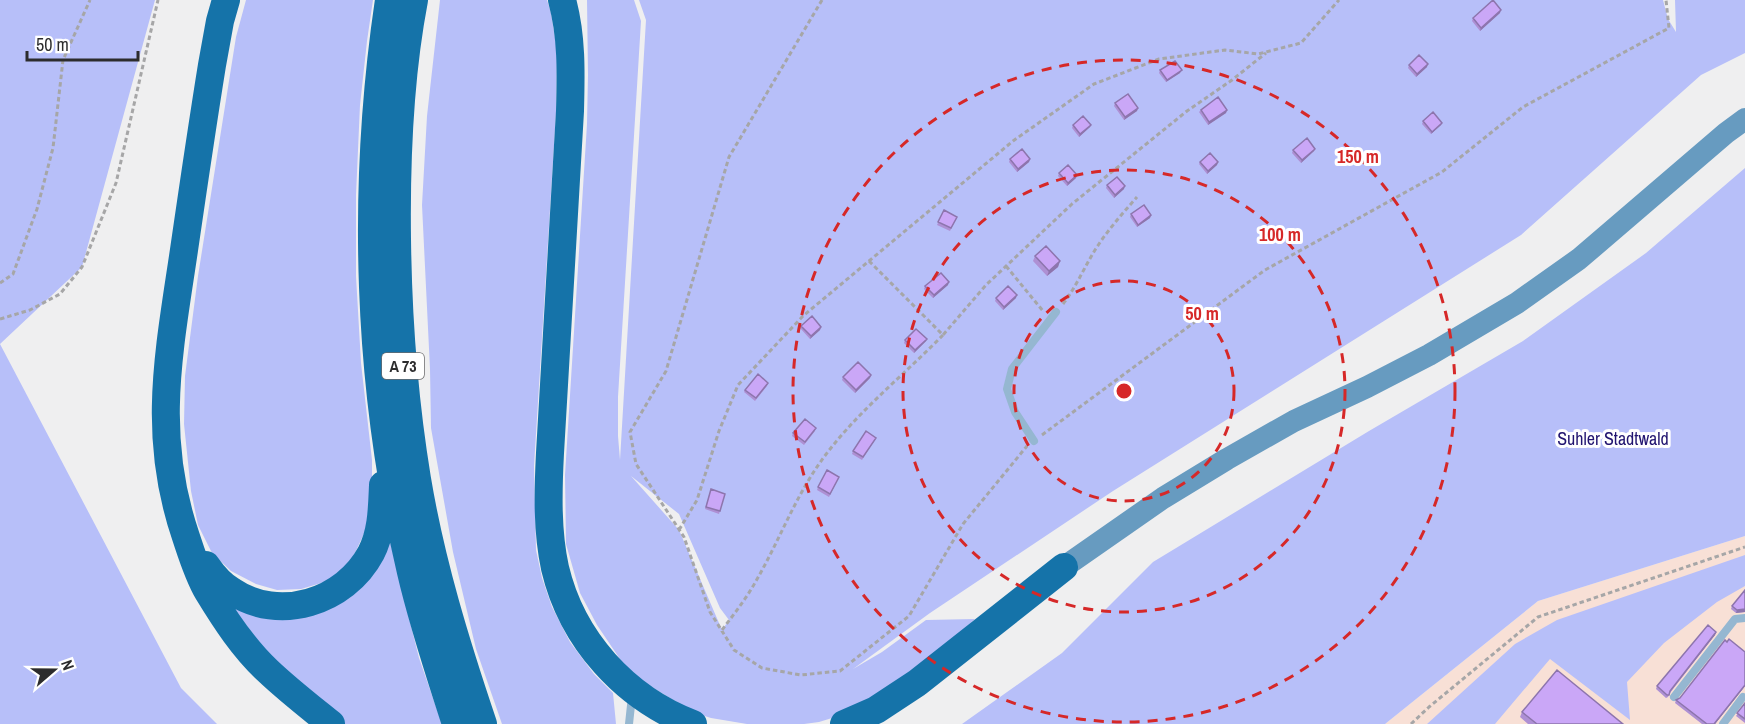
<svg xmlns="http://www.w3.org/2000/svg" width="1745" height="724" font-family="'Archivo Narrow',sans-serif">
<rect width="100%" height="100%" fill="#efeff0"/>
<path fill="#f8e0d6" d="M 1745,536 L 1745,724 L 1385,724 L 1538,601 Z"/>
<path fill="#b7bff9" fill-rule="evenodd" d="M 0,0 L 155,0 L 82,267 L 0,344 L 181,688 L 217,724 L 0,724 Z
M 246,0 L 373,0 L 367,41 L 360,105 L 356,195 L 356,276 L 361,363 L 372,460 L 372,516 L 350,564 L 328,581 L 301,589 L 277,590 L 256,584 L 231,571 L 212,553 L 198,525 L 191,491 L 184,424 L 185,376 L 198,276 L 236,37 Z
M 440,0 L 547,0 L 551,13 L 557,50 L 556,113 L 534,466 L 536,550 L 542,578 L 552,607 L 570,642 L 594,674 L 613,693 L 616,724 L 502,724 L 476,649 L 453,552 L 431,428 L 430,369 L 422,205 L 427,116 Z
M 587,0 L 634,0 L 641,21 L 618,397 L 618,436 L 620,460 L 646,20 L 639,0 L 1663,0 L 1668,19 L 1676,32 L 1675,0 L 1745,0 L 1745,53 L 1701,75 L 1521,235 L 1113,491 L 930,613 L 853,669 L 882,652 L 926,620 L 975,619 L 901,687 L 855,711 L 819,722 L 804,724 L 747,724 L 711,718 L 695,713 L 630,674 L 597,625 L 580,593 L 566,544 L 565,475 L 587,124 L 588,75 ZM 631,476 L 679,514 L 720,608 L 729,620 L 722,630 L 679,530 Z
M 1745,168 L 1745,536 L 1538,601 L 1385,724 L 962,724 L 1062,653 L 1153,562 L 1369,431 L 1523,341 L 1646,253 Z
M 387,529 L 419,658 L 442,724 L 338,724 L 290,684 L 218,587 L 297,609 Z
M 1745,555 L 1745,586 L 1717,602 L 1664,643 L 1627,682 L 1630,720 L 1550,659 L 1495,724 L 1427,724 L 1515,644 L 1557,620 Z"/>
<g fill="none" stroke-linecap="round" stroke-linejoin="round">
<path stroke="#a6a6a7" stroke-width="3" stroke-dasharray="4.5 3" stroke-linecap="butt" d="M 822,0 L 729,157 L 666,371 L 630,432 L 636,464 L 684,537 L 710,612 L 734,650 L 762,668 L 801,675 L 840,671 L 909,616 L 963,524 L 1027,446
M 869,261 L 943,335 L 986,285 L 1072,204 L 1187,111 L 1232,80 L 1266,53
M 1006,266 L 1043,311
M 0,283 L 13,274 L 37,209 L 53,148 L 63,60 L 90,0
M 1063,304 C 1076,287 1084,268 1095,250 C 1107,231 1122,214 1137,197
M 0,319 L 30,310 L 60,294 L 82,267 L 116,183 L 158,0
M 1042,435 L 1265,270 L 1442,172 L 1523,107 L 1669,28 L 1666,0
M 679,530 L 697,500 L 719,431 L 738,385 L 803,316 L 1013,141 L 1094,84 L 1159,59 L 1225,50 L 1258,54 L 1301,43 L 1339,0
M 722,630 C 734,614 746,599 756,581 C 778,543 794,500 819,464 C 853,415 901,378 943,335
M 1411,724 L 1429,707 L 1538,617 L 1745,547"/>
<path stroke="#95b7d1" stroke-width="8" d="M 1034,441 L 1015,412 L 1007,389 L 1012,369 L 1056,312
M 1674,697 L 1735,619 L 1745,618
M 629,724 L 632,696
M 1723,724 L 1743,697"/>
<path stroke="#679bc0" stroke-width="22" d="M 1064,567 L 1163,498 L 1227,459 L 1294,421 L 1367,387 L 1429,355 L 1517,303 L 1579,259 L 1726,133 L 1745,119"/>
<path stroke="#1573a9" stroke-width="28" d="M 226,0 L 220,21 L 212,65 C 202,127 193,188 184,250 C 169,352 151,435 186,537 C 192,555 198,575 208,592 C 225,620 244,649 268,671 C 288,690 310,707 331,724
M 389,0 C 361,189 367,386 411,572 C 423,624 440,674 456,724
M 414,0 C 399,78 396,160 397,239 C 398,320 404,400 417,479 C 431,563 456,644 483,724
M 562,0 C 572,36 571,73 570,111 L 550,453 C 548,492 547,531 555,568 C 572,640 625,698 693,724
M 206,565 C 213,575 221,585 232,591 C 279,623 345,602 371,553 C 382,532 382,508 383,485
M 844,724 L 876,710 L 917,683 L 1064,567"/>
</g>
<path fill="#ae90d4" d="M 1500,13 L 1480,31 L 1472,21 L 1473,18 Z
M 1409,65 L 1427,67 L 1416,77 L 1408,68 Z
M 1160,70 L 1180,73 L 1166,82 L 1159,73 Z
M 1115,103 L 1138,108 L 1137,111 L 1124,120 L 1114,106 Z
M 1201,110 L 1227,110 L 1226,113 L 1208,125 L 1199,112 Z
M 1423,121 L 1442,123 L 1441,125 L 1431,134 L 1422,124 Z
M 1073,125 L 1091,125 L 1090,127 L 1079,137 L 1072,128 Z
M 1315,149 L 1314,151 L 1301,163 L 1292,153 L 1293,150 Z
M 1010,159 L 1030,159 L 1029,162 L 1017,172 L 1009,162 Z
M 1200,162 L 1218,162 L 1217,165 L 1207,174 L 1199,164 Z
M 1059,173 L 1077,175 L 1076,178 L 1067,186 L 1058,176 Z
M 1107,185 L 1124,189 L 1114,198 L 1106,188 Z
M 944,210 L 957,217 L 950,231 L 937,225 Z
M 1131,214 L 1151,215 L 1150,218 L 1137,227 L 1130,217 Z
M 1035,256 L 1060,261 L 1058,267 L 1047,276 L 1033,261 Z
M 948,285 L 933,298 L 924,289 L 925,286 Z
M 996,298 L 1016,298 L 1003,310 L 995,301 Z
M 801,326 L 821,327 L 820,330 L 810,339 L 800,328 Z
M 927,339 L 926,341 L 914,353 L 904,343 L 905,340 Z
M 871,375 L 870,378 L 855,393 L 842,380 L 843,377 Z
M 768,383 L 767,386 L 755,401 L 744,392 L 745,390 Z
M 815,431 L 804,445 L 792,436 L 793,433 Z
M 876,438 L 862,460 L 852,454 L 853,451 Z
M 839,477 L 829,497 L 817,490 L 818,487 Z
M 711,489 L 725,494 L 719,514 L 705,509 Z
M 1745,590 L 1745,612 L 1736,613 L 1731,609 L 1732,606 Z
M 1716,632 L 1715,635 L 1670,693 L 1668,697 L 1666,698 L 1656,689 L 1657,686 Z
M 1745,686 L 1715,724 L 1702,724 L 1675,703 L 1676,700 Z
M 1745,703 L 1745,723 L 1736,716 Z
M 1522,712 L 1623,724 L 1528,724 L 1520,717 Z"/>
<path fill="#8d75ad" d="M 1501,10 L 1500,13 L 1480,31 L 1481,28 Z
M 1428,64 L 1427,67 L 1416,77 L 1417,74 Z
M 1182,70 L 1180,73 L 1166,82 L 1167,80 Z
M 1138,108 L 1137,111 L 1124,120 L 1125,117 Z
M 1227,110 L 1226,113 L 1208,125 L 1209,122 Z
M 1442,123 L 1441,125 L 1431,134 L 1432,132 Z
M 1091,125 L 1090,127 L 1079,137 L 1080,134 Z
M 1315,149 L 1314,151 L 1301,163 L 1302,160 Z
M 1030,159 L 1029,162 L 1017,172 L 1018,169 Z
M 1218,162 L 1217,165 L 1207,174 L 1208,171 Z
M 1077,175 L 1076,178 L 1067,186 L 1068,183 Z
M 1125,186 L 1124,189 L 1114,198 L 1115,195 Z
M 1151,215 L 1150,218 L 1137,227 L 1138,225 Z
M 1060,261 L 1058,267 L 1047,276 L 1049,271 Z
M 949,282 L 948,285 L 933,298 L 934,295 Z
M 1017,295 L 1016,298 L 1003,310 L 1004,307 Z
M 821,327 L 820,330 L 810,339 L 811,336 Z
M 927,339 L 926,341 L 914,353 L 915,350 Z
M 871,375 L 870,378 L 855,393 L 856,390 Z
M 1745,609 L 1745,612 L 1736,613 L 1737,610 Z
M 1716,632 L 1715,635 L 1669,693 L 1670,691 Z
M 1745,685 L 1745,686 L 1715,724 L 1714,724 Z"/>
<path fill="#caa7f7" stroke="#8d75ad" stroke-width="1.5" d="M 1493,0 L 1501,10 L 1481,28 L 1473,18 Z
M 1419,55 L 1428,64 L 1417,74 L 1409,65 Z
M 1175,61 L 1182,70 L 1167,80 L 1160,70 Z
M 1128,94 L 1138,108 L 1125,117 L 1115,103 Z
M 1218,97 L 1227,110 L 1209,122 L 1201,110 Z
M 1433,112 L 1442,123 L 1432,132 L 1423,121 Z
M 1083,116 L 1091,125 L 1080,134 L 1073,125 Z
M 1307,138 L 1315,149 L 1302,160 L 1293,150 Z
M 1022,149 L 1030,159 L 1018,169 L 1010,159 Z
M 1210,153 L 1218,162 L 1208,171 L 1200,162 Z
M 1068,165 L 1077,175 L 1068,183 L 1059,173 Z
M 1117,177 L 1125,186 L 1115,195 L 1107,185 Z
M 1144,205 L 1151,215 L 1138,225 L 1131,214 Z
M 944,210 L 957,217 L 951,228 L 938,222 Z
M 1046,246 L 1060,261 L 1049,271 L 1035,256 Z
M 941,273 L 949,282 L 934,295 L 925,286 Z
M 1008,286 L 1017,295 L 1004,307 L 996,298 Z
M 812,316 L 821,327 L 811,336 L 801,326 Z
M 916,329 L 927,339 L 915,350 L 905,340 Z
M 858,362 L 871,375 L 856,390 L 843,377 Z
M 758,374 L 768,383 L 756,398 L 745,390 Z
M 805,419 L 816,428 L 805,442 L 793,433 Z
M 866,431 L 876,438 L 863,457 L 853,451 Z
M 827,470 L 839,477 L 830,494 L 818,487 Z
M 711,489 L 725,494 L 720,511 L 706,507 Z
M 1745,590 L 1745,609 L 1737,610 L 1732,606 Z
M 1708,625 L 1716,632 L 1670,691 L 1669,695 L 1667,695 L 1657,686 Z
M 1729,639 L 1745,652 L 1745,685 L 1714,724 L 1707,724 L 1676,700 L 1680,698 L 1725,640 L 1727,642 Z
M 1557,670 L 1623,724 L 1537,724 L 1522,712 Z
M 1745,703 L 1745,719 L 1737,713 Z"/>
<g fill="none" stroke="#d62828" stroke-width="3" stroke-dasharray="10 8">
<circle cx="1124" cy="391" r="110"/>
<circle cx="1124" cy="391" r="221"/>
<circle cx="1124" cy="391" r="331"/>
</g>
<g text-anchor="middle" stroke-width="6" stroke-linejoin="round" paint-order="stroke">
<rect fill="#fff" stroke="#6b6b6c" stroke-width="1.5" x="382" y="353" width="42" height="26" rx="4.5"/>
<g font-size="16" font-weight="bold" fill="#2c2c2d">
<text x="403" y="372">A 73</text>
</g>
<g font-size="18" fill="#221570" stroke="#fff">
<text x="1613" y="445">Suhler Stadtwald</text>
</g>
</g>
<circle cx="1124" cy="391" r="9" fill="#d62828" stroke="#fff" stroke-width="3"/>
<g font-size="18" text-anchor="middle" font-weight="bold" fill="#d62828" stroke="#fff" stroke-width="6" stroke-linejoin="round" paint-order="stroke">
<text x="1358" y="163">150 m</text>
<text x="1280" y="241">100 m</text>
<text x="1202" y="320">50 m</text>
</g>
<g transform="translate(54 670) rotate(70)" stroke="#ffffff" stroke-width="4.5" paint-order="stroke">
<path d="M0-4.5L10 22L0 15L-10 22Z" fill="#2c2c2d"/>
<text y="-9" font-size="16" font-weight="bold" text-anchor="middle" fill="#2c2c2d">N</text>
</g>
<path d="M27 51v9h111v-9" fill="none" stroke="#2c2c2d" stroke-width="3"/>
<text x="36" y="51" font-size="18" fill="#2c2c2d" stroke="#ffffff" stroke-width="4.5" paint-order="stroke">50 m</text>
</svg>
